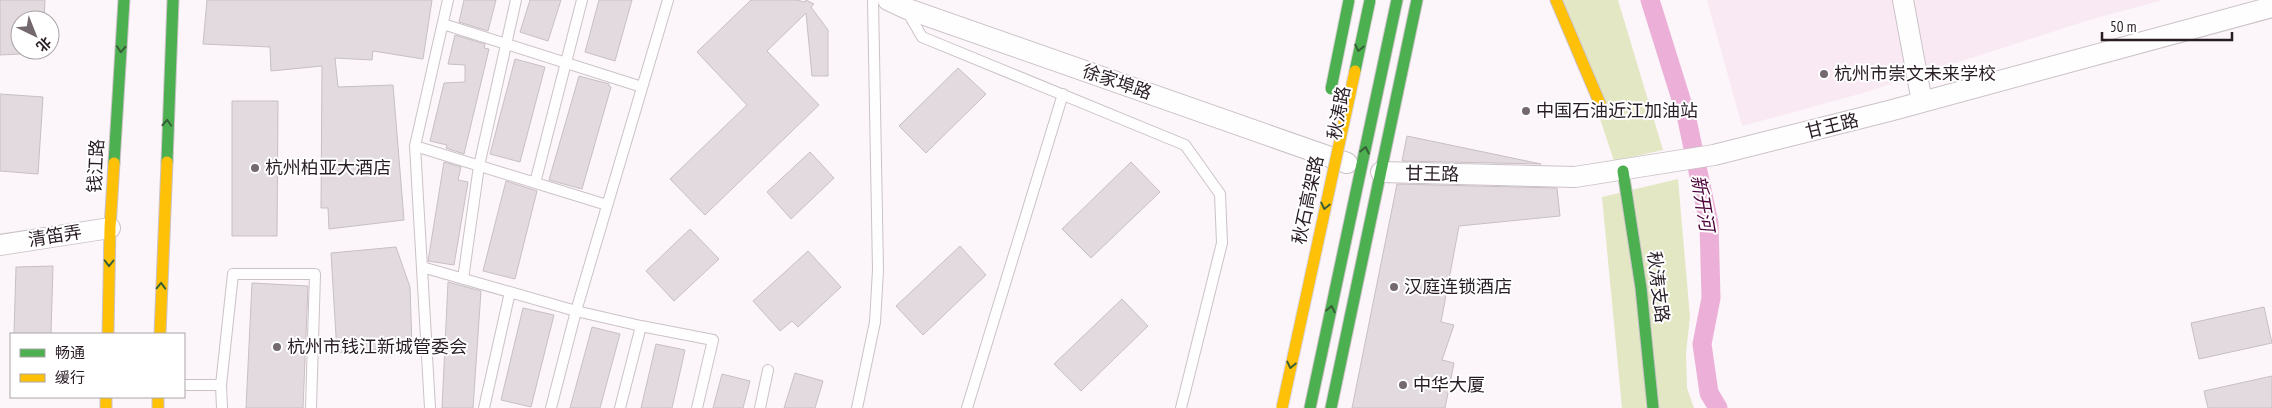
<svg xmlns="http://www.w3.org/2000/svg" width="2272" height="408" font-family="'PT Sans Narrow','Noto Sans SC',sans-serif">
<rect width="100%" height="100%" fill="#fcf5f9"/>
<path fill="#f9e9f3" d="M 1707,0 L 2163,0 L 2089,20 L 1863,93 L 1742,126 Z"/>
<path fill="#e4e7c4" d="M 1561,0 L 1618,0 L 1663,150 L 1614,161 Z
M 1678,179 L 1690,317 L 1686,353 L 1687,388 L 1694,408 L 1622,408 L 1602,197 Z"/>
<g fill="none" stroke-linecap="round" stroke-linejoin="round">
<path stroke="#ecb0d8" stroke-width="19" d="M 1650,0 L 1686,115 L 1709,223 L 1711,298 L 1702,344 L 1709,393 L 1718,408"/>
</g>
<path fill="#e3dadf" stroke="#c8bfc4" d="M 0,0 L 45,0 L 44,20 L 20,20 L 20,54 L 0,55 Z
M 207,0 L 432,0 L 423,59 L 373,51 L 372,60 L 335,58 L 338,87 L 393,85 L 404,220 L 329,229 L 328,208 L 321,208 L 322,66 L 271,71 L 270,47 L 203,44 Z
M 464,0 L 496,0 L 488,31 L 459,22 Z
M 530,0 L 561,0 L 548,41 L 520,32 Z
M 599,0 L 632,0 L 615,61 L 585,52 Z
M 751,0 L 796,0 L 805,2 L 806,0 L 814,4 L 811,7 L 828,30 L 828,76 L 812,76 L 806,13 L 767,51 L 819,105 L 705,215 L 670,179 L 747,105 L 697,52 Z
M 455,35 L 485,44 L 484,48 L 489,49 L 464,154 L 446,148 L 447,145 L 430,141 L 444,83 L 465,82 L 465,65 L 448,64 Z
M 515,59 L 545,67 L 520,162 L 490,154 Z
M 958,68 L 986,94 L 926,153 L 899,126 Z
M 579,76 L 609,84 L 609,86 L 611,87 L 582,189 L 549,180 Z
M 0,94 L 43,97 L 38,174 L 0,171 Z
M 232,101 L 278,101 L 277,236 L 232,236 Z
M 1407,136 L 1541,164 L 1402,161 Z
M 810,152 L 834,178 L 791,219 L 767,192 Z
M 444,162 L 461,167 L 458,180 L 468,182 L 454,265 L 428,261 Z
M 1131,162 L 1160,192 L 1091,258 L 1062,229 Z
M 506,181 L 537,191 L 515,279 L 483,271 Z
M 1397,184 L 1557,188 L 1560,216 L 1459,226 L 1441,322 L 1454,325 L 1442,360 L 1454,363 L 1445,408 L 1352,408 Z
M 690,229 L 719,259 L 674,301 L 646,271 Z
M 960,246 L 986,275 L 923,335 L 896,306 Z
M 396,247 L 410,287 L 412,346 L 337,353 L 331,253 Z
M 808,251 L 841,287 L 798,327 L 792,321 L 780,331 L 753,301 Z
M 53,266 L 51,334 L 14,334 L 16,267 Z
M 448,282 L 481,291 L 473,408 L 442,408 Z
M 252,283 L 308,286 L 303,408 L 246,408 Z
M 1122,299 L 1148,326 L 1081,391 L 1054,364 Z
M 2264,307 L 2272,343 L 2199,359 L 2191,323 Z
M 523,308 L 554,315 L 531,407 L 501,400 Z
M 592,327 L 620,334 L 600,408 L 570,408 Z
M 656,344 L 685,350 L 672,408 L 641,408 Z
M 795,373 L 823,381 L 815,408 L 784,408 Z
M 722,374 L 750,381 L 743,408 L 713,408 Z
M 2272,376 L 2272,408 L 2208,408 L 2204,391 Z"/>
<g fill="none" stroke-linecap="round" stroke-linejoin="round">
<g stroke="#cbc2c8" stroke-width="12">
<path id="lane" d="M 668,0 L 576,311 L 641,326 L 713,340 L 697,408
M 907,11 L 922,37 L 1185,145 L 1220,194 L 1222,243 L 1181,408
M 443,24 L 642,87
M 415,146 L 607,205
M 535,183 L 582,0
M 422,267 L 576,311 L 551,408
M 463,279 L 479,166 L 516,0
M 184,385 L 221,385
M 222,408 L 221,385 L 233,274 L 315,274 L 311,408
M 430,408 L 415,146 L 448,0
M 484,408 L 510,292
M 620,408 L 641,326
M 760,408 L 768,370
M 857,408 L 875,322 L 878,270 L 873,0
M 967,408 L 1063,94"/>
</g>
<g stroke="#cbc2c8" stroke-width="22">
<path id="street" d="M 888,0 L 905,8 L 1347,163
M 1903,0 L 1922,102
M 1381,172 L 1575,177 L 1714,155 L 1889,111 L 2272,7
M 0,245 L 110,228"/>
</g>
<g stroke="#cbc2c8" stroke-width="13">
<path id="fast" d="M 167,162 L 173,0
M 114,163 L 124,0
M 1623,171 L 1641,288 L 1653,408
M 1310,408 L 1397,0
M 1331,408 L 1417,0"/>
</g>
<g stroke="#cbc2c8" stroke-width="13">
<path id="slow" d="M 1556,0 L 1601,106
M 108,334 L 110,228 L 114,163
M 160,334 L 167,162
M 106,397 L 106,408
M 158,397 L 158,408"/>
</g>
<use href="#lane" stroke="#fffefe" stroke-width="10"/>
<use href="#street" stroke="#fffefe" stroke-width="20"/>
<use href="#fast" stroke="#4caf50" stroke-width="11"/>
<use href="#slow" stroke="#ffc107" stroke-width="11"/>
<g stroke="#d8d2d5" stroke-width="13" stroke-linecap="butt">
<path id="fast-bridge" d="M 1355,71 L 1370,0
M 1331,89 L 1349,0"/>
</g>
<g stroke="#d8d2d5" stroke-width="13" stroke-linecap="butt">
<path id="slow-bridge" d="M 1282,408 L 1355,71"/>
</g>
<use href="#fast-bridge" stroke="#4caf50" stroke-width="11"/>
<use href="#slow-bridge" stroke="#ffc107" stroke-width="11"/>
</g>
<defs><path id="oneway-chevron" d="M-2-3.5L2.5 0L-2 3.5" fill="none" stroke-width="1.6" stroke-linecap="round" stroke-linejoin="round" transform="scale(1.25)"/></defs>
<g stroke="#395f38">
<use href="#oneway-chevron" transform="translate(1359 48) rotate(102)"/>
<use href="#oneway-chevron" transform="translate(121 49) rotate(93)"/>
<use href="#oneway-chevron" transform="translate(167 123) rotate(-87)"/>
<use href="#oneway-chevron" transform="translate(1365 150) rotate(-78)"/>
<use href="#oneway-chevron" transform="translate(1325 206) rotate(102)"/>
<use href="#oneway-chevron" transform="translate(109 263) rotate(91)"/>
<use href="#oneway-chevron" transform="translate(161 286) rotate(-88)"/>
<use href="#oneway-chevron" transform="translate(1331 309) rotate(-78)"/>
<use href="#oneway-chevron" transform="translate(1291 365) rotate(102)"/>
</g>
<g fill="#73696f" stroke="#fff" stroke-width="2">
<circle cx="1824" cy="74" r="5"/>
<circle cx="1526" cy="111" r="5"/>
<circle cx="255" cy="168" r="5"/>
<circle cx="1394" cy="287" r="5"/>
<circle cx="277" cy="347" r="5"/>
<circle cx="1403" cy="385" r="5"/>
</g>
<g text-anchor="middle" stroke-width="4" stroke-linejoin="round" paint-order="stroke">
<g font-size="18" fill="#291d25" stroke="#fff" text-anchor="start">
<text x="1834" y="80">杭州市崇文未来学校</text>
<text x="1536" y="117">中国石油近江加油站</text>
<text x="265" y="174">杭州柏亚大酒店</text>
<text x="1404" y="293">汉庭连锁酒店</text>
<text x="287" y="353">杭州市钱江新城管委会</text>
<text x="1413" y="391">中华大厦</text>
</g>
<g font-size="18" fill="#291d25" stroke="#fff">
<text transform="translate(1117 82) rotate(19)" y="6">徐家埠路</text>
<text transform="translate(1339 113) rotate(-79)" y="6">秋涛路</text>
<text transform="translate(1832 126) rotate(-14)" y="6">甘王路</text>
<text transform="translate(96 166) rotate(-87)" y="6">钱江路</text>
<text transform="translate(1432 174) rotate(1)" y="6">甘王路</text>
<text transform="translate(1308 200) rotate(-78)" y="6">秋石高架路</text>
<text transform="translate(55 236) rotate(-9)" y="6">清笛弄</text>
<text transform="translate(1658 287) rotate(83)" y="6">秋涛支路</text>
</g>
<g font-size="19" font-style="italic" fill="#4d033c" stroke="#fff">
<text transform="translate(1703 203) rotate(80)" y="7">新开河</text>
</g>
</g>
<rect x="10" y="333" width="175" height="65" fill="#ffffff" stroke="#a9a5a8"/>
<rect x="20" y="349" width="25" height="8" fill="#4caf50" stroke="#a9a5a8"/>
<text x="55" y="358" font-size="15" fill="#291d25">畅通</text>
<rect x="20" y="374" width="25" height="8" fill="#ffc107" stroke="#a9a5a8"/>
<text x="55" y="383" font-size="15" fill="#291d25">缓行</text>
<g transform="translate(35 35) rotate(137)"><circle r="24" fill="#ffffff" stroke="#a9a5a8"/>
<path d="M0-4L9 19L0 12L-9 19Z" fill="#73696f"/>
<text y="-8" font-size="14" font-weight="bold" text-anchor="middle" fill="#291d25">北</text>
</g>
<path d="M2102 32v8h130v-8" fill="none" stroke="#291d25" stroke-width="2.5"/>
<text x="2110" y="32" font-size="15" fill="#291d25" stroke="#ffffff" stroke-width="4" paint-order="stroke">50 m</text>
</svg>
